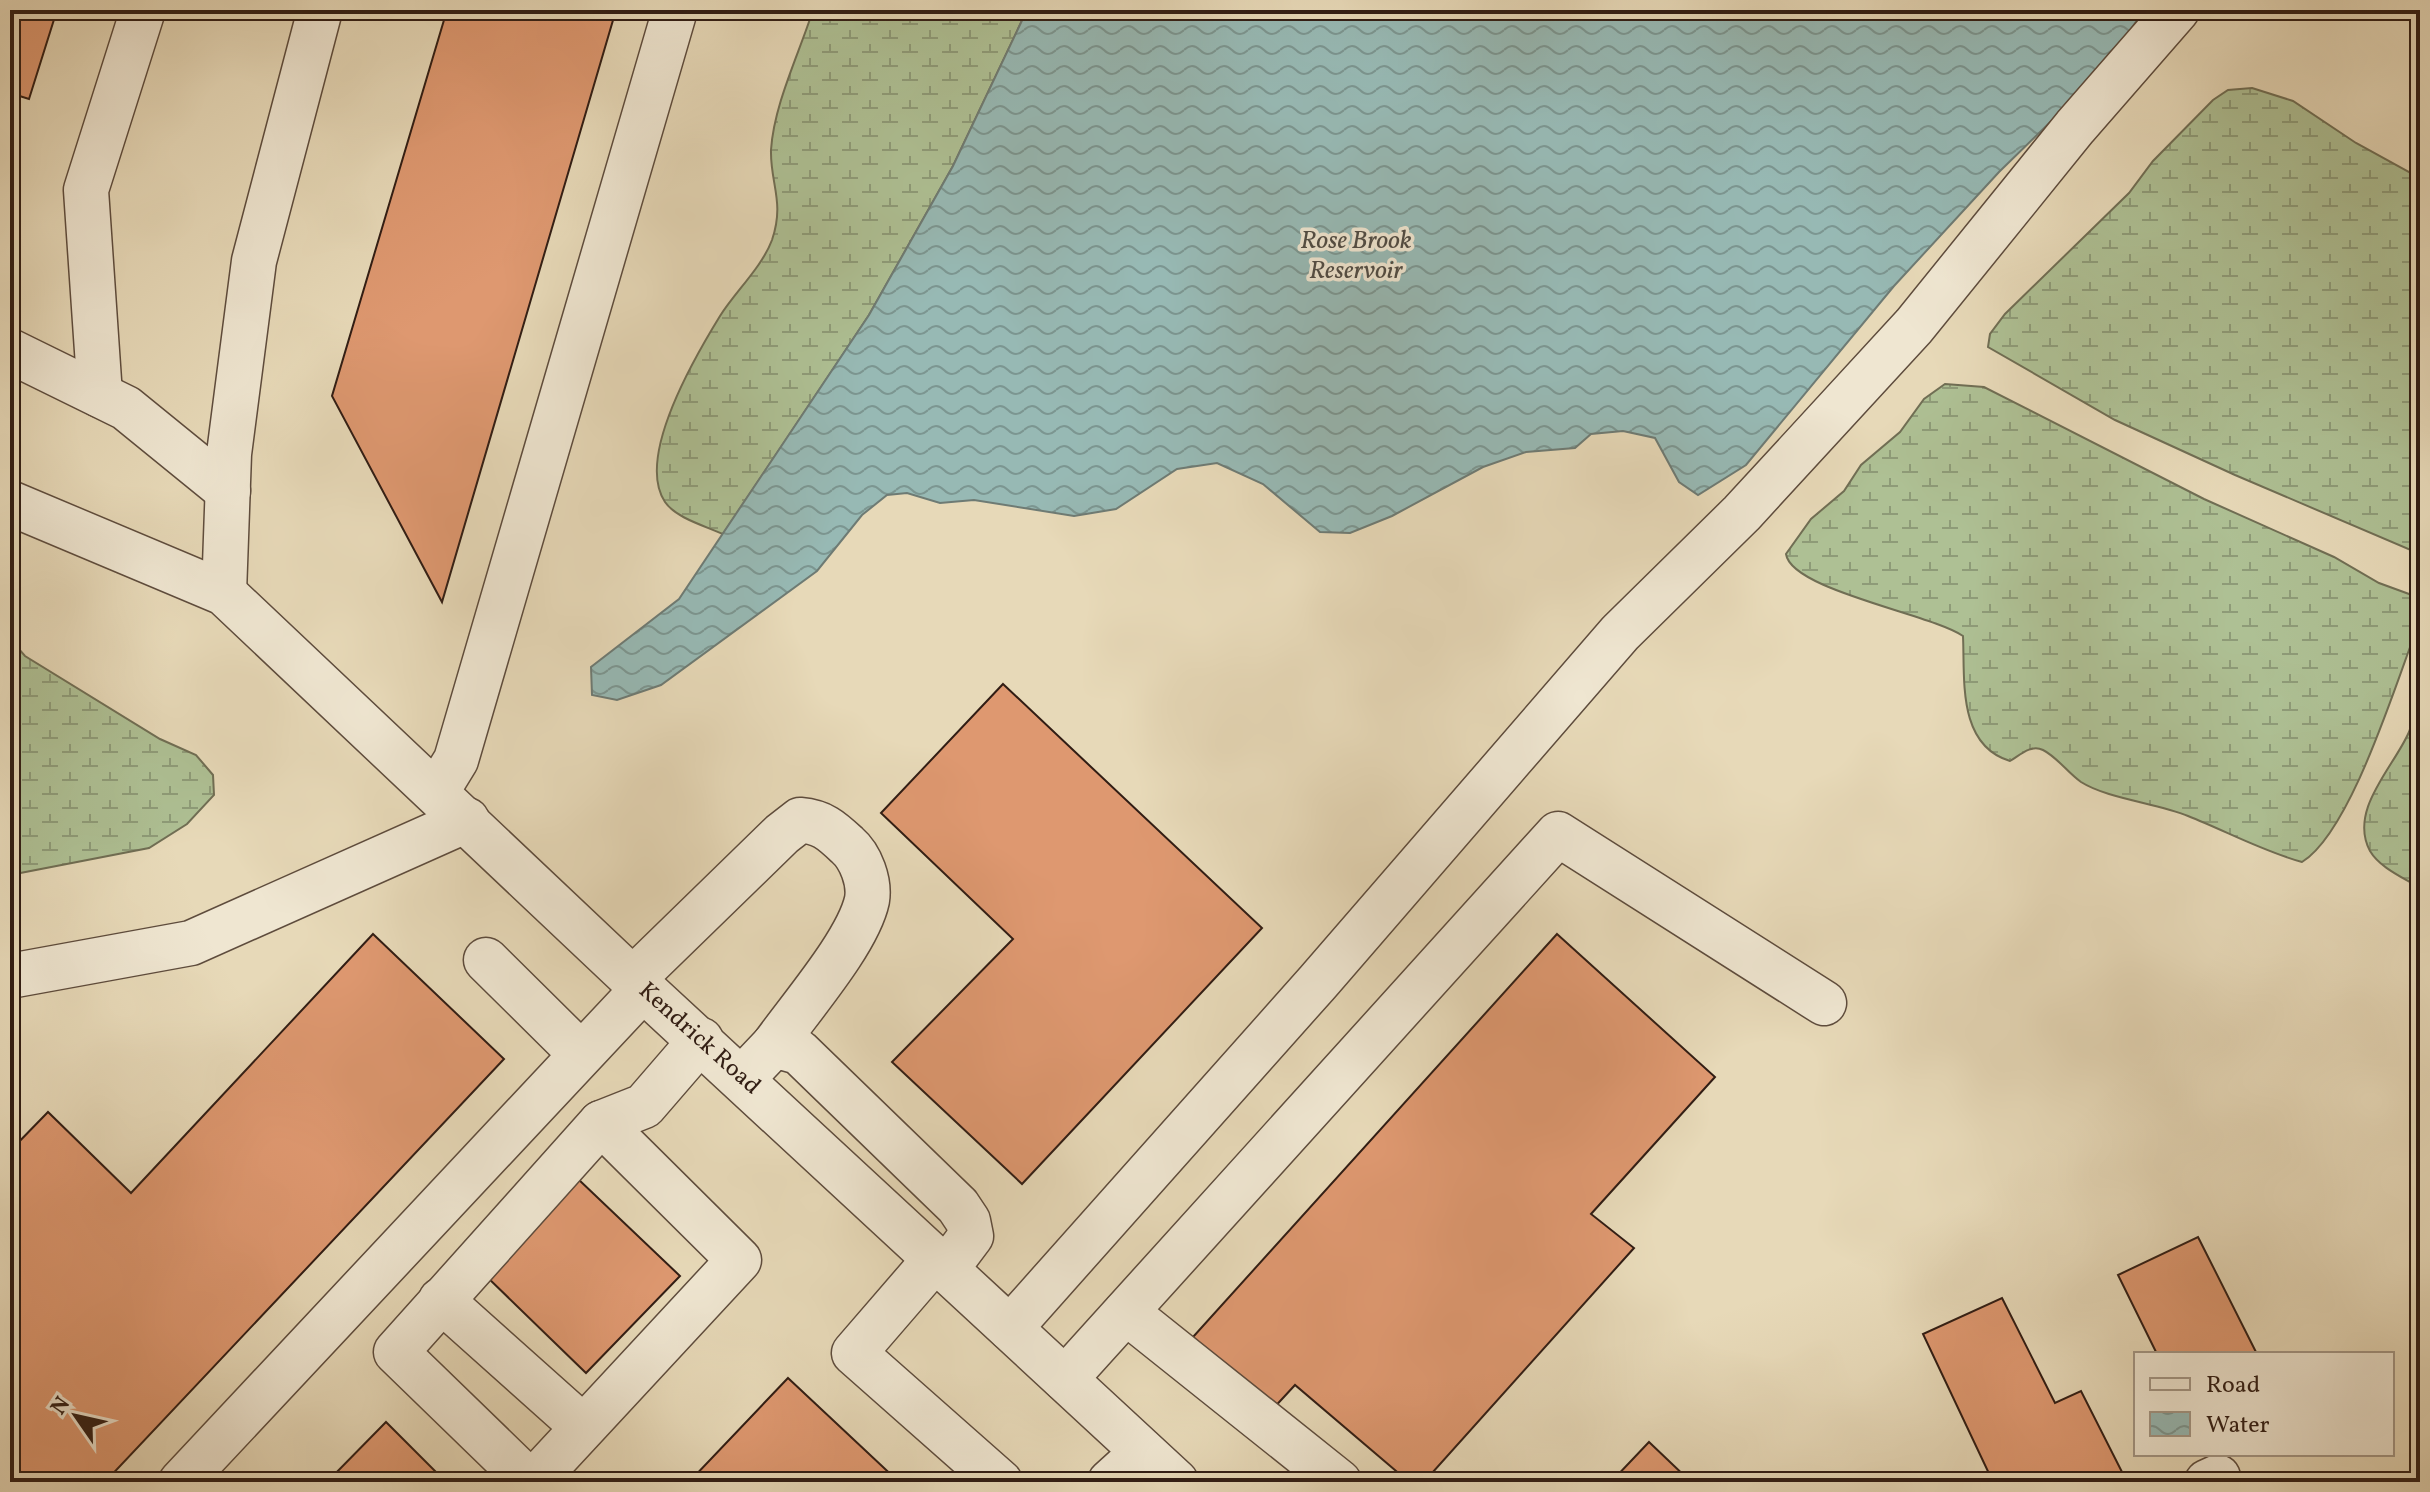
<svg xmlns="http://www.w3.org/2000/svg" width="2430" height="1492" viewBox="0 0 2430 1492" font-family="Vollkorn,serif">
<defs>
<pattern id="wetland-marsh" width="20" height="14" patternUnits="userSpaceOnUse" patternTransform="scale(2)"><rect width="20" height="14" fill="#aec094"/><path d="M1 5h8M5 5V1M11 12h8M15 12V8" fill="none" stroke="#8e9b78"/></pattern>
<pattern id="water-waves" width="16" height="10" patternUnits="userSpaceOnUse" patternTransform="scale(2)"><rect width="16" height="10" fill="#97b9b4"/><path d="M0 5q4-4 8 0t8 0" fill="none" stroke="#7c9691"/></pattern>
</defs>
<rect width="100%" height="100%" fill="#e7d9b8"/>
<filter id="stains"><feTurbulence type="fractalNoise" baseFrequency=".0025" numOctaves="4"/><feColorMatrix values="0 0 0 0 .2 0 0 0 0 .09 0 0 0 0 .02 0 0 0 .5 -.17"/></filter>
<radialGradient id="worn" r=".72"><stop offset=".6" stop-color="#630" stop-opacity="0"/><stop offset="1" stop-color="#630" stop-opacity=".3"/></radialGradient>
<g fill="url(#wetland-marsh)" stroke="#706e54" stroke-width="2">
<path d="M813 10H1027L953 166 869 315 723 534C705 526 676 518 665 502 635 457 696 355 720 316 735 292 762 267 772 240 785 202 770 183 771 150 774 104 799 54 813 10Z"/>
<polygon points="2252,88 2293,101 2356,143 2420,178 2420,554 2235,475 2115,420 1988,347 1990,334 2005,314 2129,193 2153,161 2213,100 2228,90"/>
<path d="M1945 384 1984 387 2204 499 2334 557 2379 583 2420 598V620C2397 679 2352 831 2302 862 2262 851 2226 831 2188 816 2157 803 2108 799 2081 782 2068 773 2057 757 2043 750 2031 744 2020 755 2010 761 1957 745 1965 679 1963 636 1931 614 1791 590 1786 554L1811 519 1844 491 1861 465 1900 432 1924 399Z"/>
<polygon points="10,639 25,656 160,739 196,755 213,775 214,795 187,824 149,848 10,875"/>
<path d="M2420 697V888C2404 878 2380 868 2370 851 2348 810 2394 767 2409 732 2413 721 2416 708 2420 697Z"/>
</g>
<polygon fill="url(#water-waves)" stroke="#6e7b74" stroke-width="2" points="1027,10 2144,10 2116,51 2078,95 1999,172 1894,286 1746,465 1698,495 1679,482 1655,438 1623,431 1591,434 1575,448 1526,452 1483,467 1392,516 1350,533 1320,532 1263,484 1217,463 1177,469 1116,509 1074,516 974,500 940,503 907,493 887,495 862,515 817,571 661,685 617,700 592,695 591,667 679,599 869,315 953,166"/>
<g fill="#de9870" stroke="#311d14" stroke-width="2">
<polygon points="10,10 57,10 29,99 10,93"/>
<polygon points="447,10 616,10 442,602 332,396"/>
<polygon points="1003,684 1262,928 1022,1184 892,1062 1013,939 881,813"/>
<polygon points="373,934 504,1059 105,1482 10,1482 10,1151 48,1112 131,1193"/>
<polygon points="1557,934 1715,1077 1591,1214 1634,1248 1424,1482 1409,1482 1295,1385 1270,1412 1193,1337"/>
<polygon points="577,1178 680,1276 586,1373 485,1275"/>
<polygon points="2198,1237 2257,1354 2157,1354 2118,1275"/>
<polygon points="2002,1298 2055,1403 2081,1391 2122,1472 2098,1482 1993,1482 1923,1334"/>
<polygon points="788,1378 899,1482 689,1482"/>
<polygon points="386,1422 446,1482 327,1482"/>
<polygon points="1649,1442 1691,1482 1611,1482"/>
</g>
<g fill="none" stroke-linecap="round" stroke-linejoin="round">
<g stroke="#5e4c3d" stroke-width="47">
<g id="minor">
<polyline points="10,351 126,408 228,491"/>
<polyline points="100,395 86,190 143,10"/>
<polyline points="10,503 224,593 643,989 1176,1482"/>
<polyline points="224,593 229,454 254,261 320,10"/>
<polyline points="437,791 456,760 675,10"/>
<polyline points="486,960 581,1054"/>
<polyline points="10,976 191,943 467,820"/>
<path d="M633 979 782 834 800 820C822 822 831 830 847 845 861 857 870 882 867 900 858 942 800 1008 774 1045"/>
<polyline points="755,1065 774,1045 799,1052 958,1206 968,1221 971,1236 947,1268"/>
<polyline points="936,1258 854,1353 1000,1482"/>
<polyline points="441,1300 583,1427"/>
<polyline points="1126,1312 1339,1482"/>
<polyline points="1010,1328 1318,982 1620,633 1742,513 1914,326 2075,127 2177,10"/>
<polyline points="1065,1379 1558,834 1824,1003"/>
<polyline points="181,1482 643,989"/>
<polyline points="530,1482 396,1352 601,1123 644,1106 701,1040"/>
<polyline points="533,1482 739,1260 601,1123"/>
<polyline points="1110,1482 1143,1452"/>
<polyline points="2207,1482 2218,1477"/>
</g>
</g>
<use href="#minor" stroke="#efe6d1" stroke-width="44"/>
</g>
<g text-anchor="middle" dominant-baseline="central" stroke-width="7" stroke-linejoin="round" paint-order="stroke">
<g font-size="24" fill="#311d14" stroke="#efe6d1">
<text transform="translate(699 1039) rotate(42)">Kendrick Road</text>
</g>
<g font-size="26" font-style="italic" fill="#504c44" stroke="#efe6d1">
<text x="1356" y="241">Rose Brook<tspan x="1356" dy="30">Reservoir</tspan></text>
</g>
</g>
<rect width="2430" height="1492" fill="none" stroke="#e7d9b8" stroke-width="40"/>
<rect x="12" y="12" width="2406" height="1468" fill="none" stroke="#311d14" stroke-width="4"/>
<rect x="20" y="20" width="2390" height="1452" fill="none" stroke="#311d14" stroke-width="2"/>
<rect x="2134" y="1352" width="260" height="104" fill="#efe6d1" stroke="#a39685" stroke-width="2"/>
<rect x="2150" y="1378" width="40" height="12" fill="#efe6d1" stroke="#a39685" stroke-width="2"/>
<text x="2206" y="1392" font-size="24" fill="#311d14">Road</text>
<rect x="2150" y="1412" width="40" height="24" fill="url(#water-waves)" stroke="#a39685" stroke-width="2"/>
<text x="2206" y="1432" font-size="24" fill="#311d14">Water</text>
<g transform="translate(76 1416) rotate(304)" stroke="#efe6d1" stroke-width="6" paint-order="stroke">
<path d="M0-6L14 30L0 20L-14 30Z" fill="#311d14"/>
<text y="-12" font-size="22" font-weight="bold" text-anchor="middle" fill="#311d14">N</text>
</g>
<rect width="100%" height="100%" filter="url(#stains)"/>
<rect width="100%" height="100%" fill="url(#worn)"/>
</svg>
